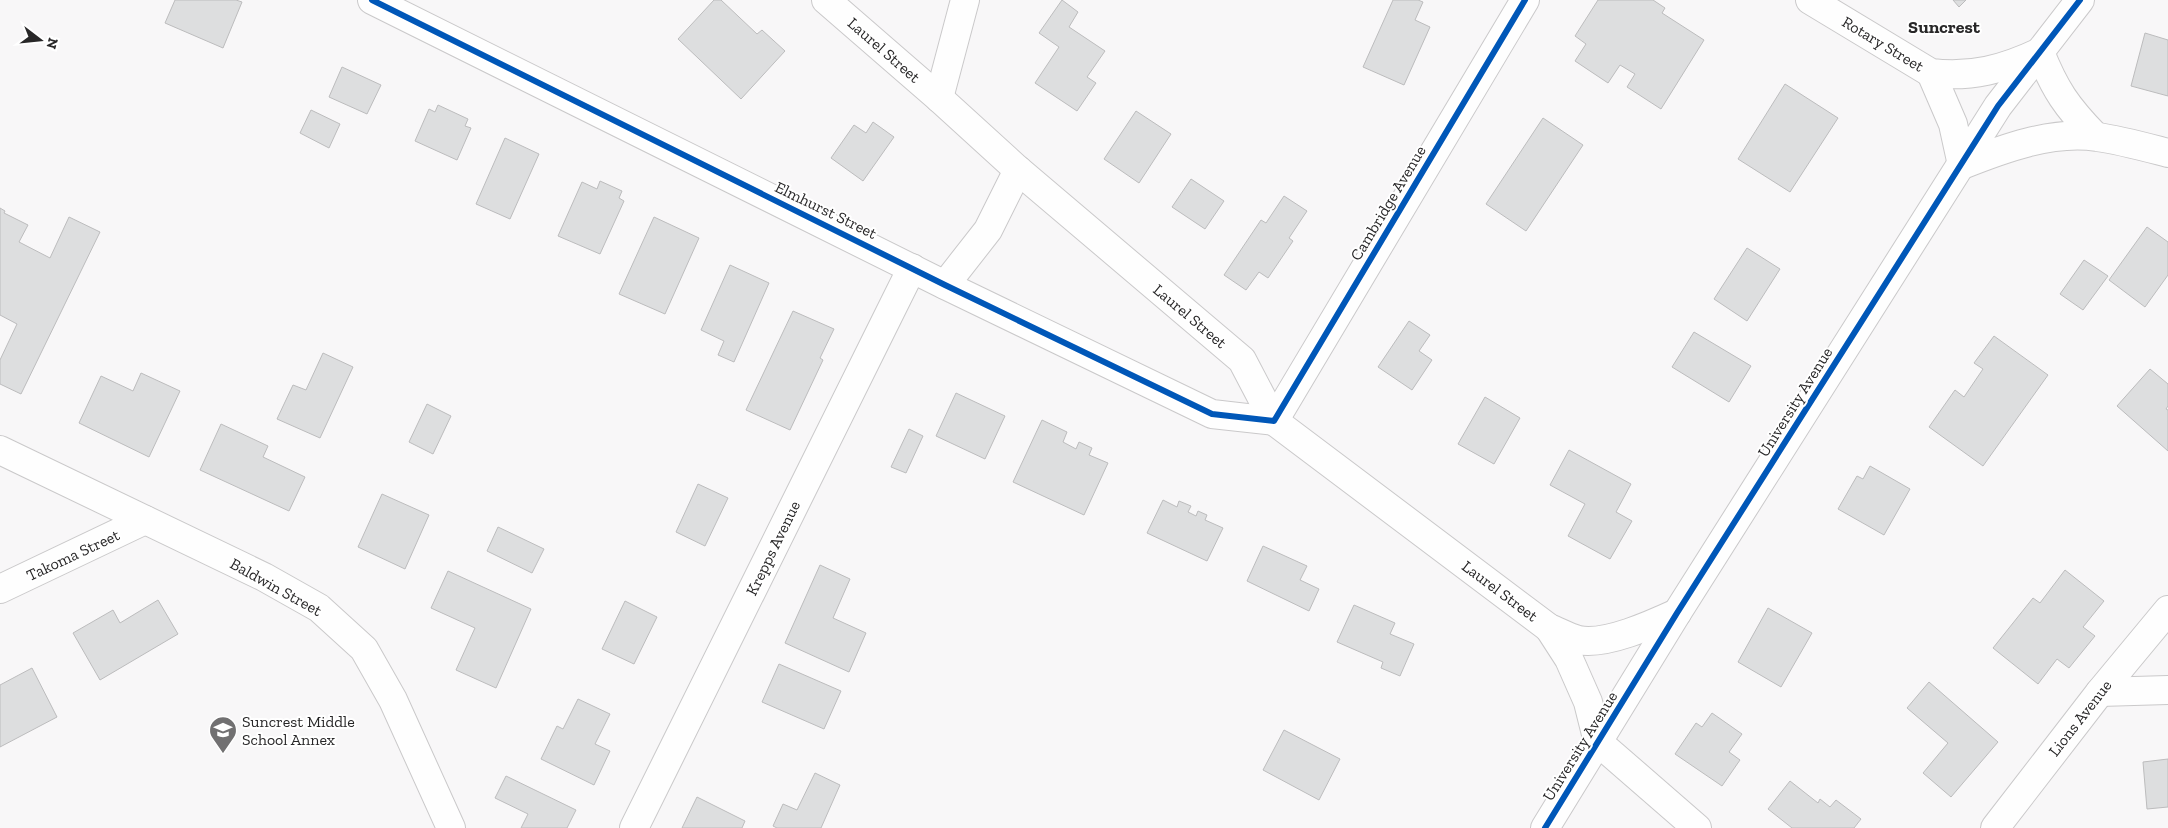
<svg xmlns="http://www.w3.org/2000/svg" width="2168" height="828" viewBox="0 0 2168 828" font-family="'Zilla Slab',serif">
<rect width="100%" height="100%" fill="#f8f7f8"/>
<g fill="#dddedf" stroke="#bcbcbd">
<polygon points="175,0 236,0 242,2 223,48 165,23"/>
<polygon points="714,0 721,0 757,34 762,30 785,51 741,99 678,39"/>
<polygon points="1062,0 1078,12 1069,27 1105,51 1087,77 1096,83 1077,111 1035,83 1059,47 1039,33"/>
<polygon points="1393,0 1418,0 1423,2 1415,20 1430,27 1404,85 1363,67"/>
<polygon points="1598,0 1653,0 1665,8 1662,13 1704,40 1661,109 1627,87 1635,74 1620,65 1608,83 1575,61 1586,44 1575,36"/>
<polygon points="1953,0 1966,0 1959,7"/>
<polygon points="2145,33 2168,40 2168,96 2131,86"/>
<polygon points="342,67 381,85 367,114 329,97"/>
<polygon points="1785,84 1838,118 1790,192 1738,159"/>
<polygon points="438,105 468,119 465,126 471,128 457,160 415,141 429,109 435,112"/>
<polygon points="311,110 340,124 329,148 300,133"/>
<polygon points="1136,111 1171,134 1139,183 1104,159"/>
<polygon points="1543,118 1583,145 1526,231 1486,204"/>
<polygon points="873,122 894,137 863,181 831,158 854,125 866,133"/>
<polygon points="505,138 539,154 510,219 476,204"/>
<polygon points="1191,179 1224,201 1205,229 1172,207"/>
<polygon points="600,181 622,191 619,198 624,201 600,254 558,236 582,182 597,189"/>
<polygon points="1284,196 1307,211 1289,238 1293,241 1268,278 1259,272 1246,290 1224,275 1261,220 1266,223"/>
<polygon points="0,208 5,211 4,213 28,225 19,242 50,258 69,217 100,232 21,394 0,384 0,360 17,324 0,315"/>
<polygon points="654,217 699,238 665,314 619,294"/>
<polygon points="2147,227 2168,242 2168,275 2145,307 2109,280"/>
<polygon points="1747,248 1780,269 1747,321 1714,299"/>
<polygon points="2084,260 2108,276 2083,310 2060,294"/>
<polygon points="730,265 769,283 734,362 718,355 724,341 701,330"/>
<polygon points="793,311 834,329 820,358 823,360 790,430 746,410"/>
<polygon points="1409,321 1430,335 1419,351 1432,360 1412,390 1378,367"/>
<polygon points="1694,332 1751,366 1729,402 1672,367"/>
<polygon points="1994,336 2048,375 1983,466 1929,427 1955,390 1964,397 1983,369 1974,363"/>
<polygon points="323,353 353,367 320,438 277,419 293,385 306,390"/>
<polygon points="2150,369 2168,384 2168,406 2166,409 2168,410 2168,451 2117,406"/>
<polygon points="141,373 180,391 149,457 79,423 101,376 133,391"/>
<polygon points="956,393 1005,416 985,459 936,436"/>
<polygon points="1485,397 1520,418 1494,464 1458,444"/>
<polygon points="427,404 451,416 433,454 409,442"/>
<polygon points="1042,420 1067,432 1063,442 1076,449 1079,442 1092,448 1089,455 1108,463 1084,515 1013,482"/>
<polygon points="221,424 268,446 263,457 305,477 289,511 200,470"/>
<polygon points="909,429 923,436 906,473 891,467"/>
<polygon points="1569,450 1631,484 1616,512 1632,521 1610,559 1568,536 1585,504 1550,485"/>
<polygon points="1870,466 1910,489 1884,535 1838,509 1857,476 1863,479"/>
<polygon points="698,484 728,498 705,546 676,532"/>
<polygon points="382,494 429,515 405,569 358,547"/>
<polygon points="1163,500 1177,507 1179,501 1191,506 1188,512 1196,516 1198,511 1207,515 1205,520 1223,528 1207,561 1147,533"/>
<polygon points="498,527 544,549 532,573 487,551"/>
<polygon points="1263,546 1307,566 1300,580 1319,589 1309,611 1247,581"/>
<polygon points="820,565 850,579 833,618 866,633 849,672 785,643"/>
<polygon points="2065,570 2104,601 2083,627 2095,636 2069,668 2057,659 2038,684 1993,648 2033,598 2040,603"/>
<polygon points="448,571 531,609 496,688 456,670 475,628 431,608"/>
<polygon points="158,600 178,634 100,680 73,633 113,610 120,623"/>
<polygon points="625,601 657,617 634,664 602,649"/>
<polygon points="1354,605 1395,623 1390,634 1414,644 1400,676 1381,668 1383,662 1337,642"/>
<polygon points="1768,608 1812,633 1781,687 1738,662"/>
<polygon points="779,664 841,691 824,729 762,702"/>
<polygon points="32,668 57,717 0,747 0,685"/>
<polygon points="1929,682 1998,742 1951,797 1923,773 1948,743 1907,708"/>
<polygon points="578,699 610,714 595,744 610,751 594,785 541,759 557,726 563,729"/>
<polygon points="1712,713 1742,734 1729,752 1740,760 1722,786 1675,754 1696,723 1702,727"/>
<polygon points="1284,730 1340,759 1319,800 1263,770"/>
<polygon points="2168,759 2168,807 2147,809 2143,762"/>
<polygon points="815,773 840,785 821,828 777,828 773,826 783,804 797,810"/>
<polygon points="506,776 576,810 567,828 521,828 528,814 495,798"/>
<polygon points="1790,781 1818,803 1820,799 1830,807 1836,800 1861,819 1854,828 1792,828 1768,809"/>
<polygon points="697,797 745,821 742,828 682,828"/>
</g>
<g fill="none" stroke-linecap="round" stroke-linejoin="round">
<g stroke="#cac9ca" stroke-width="30">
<g id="minor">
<polyline points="372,0 945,285 1212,414 1274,421 1525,0"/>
<path d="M826 0 939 98 1018 170 1242 360 1274 421 1549 628C1559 632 1568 637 1578 640 1605 646 1653 624 1677 613"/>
<path d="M1810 0 1931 73C1971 78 2004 69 2040 52 2055 90 2067 107 2095 136"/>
<path d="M1931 73 1953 124 1962 165C2002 149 2053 130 2097 137 2120 140 2145 147 2168 153"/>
<polyline points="939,98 965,0"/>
<polyline points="945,285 988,230 1018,170"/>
<polyline points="0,450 264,577 319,608 364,649 393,700 451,828"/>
<polyline points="0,589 145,520"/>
<polyline points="1549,628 1569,659 1588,702 1598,742 1697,828"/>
<polyline points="2100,692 2168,690"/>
<polyline points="634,828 912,268"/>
<polyline points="1995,828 2100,692 2168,610"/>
</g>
</g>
<g stroke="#cac9ca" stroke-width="30">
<polyline id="tertiary" points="1545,828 1677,613 1998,106 2080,0"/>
</g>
<use href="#minor" stroke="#fefefe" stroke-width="28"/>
<use href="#tertiary" stroke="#fefefe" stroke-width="28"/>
<g stroke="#fff" stroke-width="9">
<g id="cycleway">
<polyline points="372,0 945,285 1212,414 1274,421 1525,0"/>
<polyline points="1545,828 1677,613 1998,106 2080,0"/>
</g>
</g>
<use href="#cycleway" stroke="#0057b8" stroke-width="6"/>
</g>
<defs>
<g id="school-pin" transform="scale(1.4375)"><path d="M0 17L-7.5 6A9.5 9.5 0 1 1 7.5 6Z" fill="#717071" stroke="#fff"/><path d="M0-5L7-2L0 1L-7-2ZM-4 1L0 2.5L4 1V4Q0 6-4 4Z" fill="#fff"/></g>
</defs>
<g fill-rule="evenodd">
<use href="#school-pin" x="223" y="730"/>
</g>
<g text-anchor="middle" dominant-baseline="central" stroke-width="4" stroke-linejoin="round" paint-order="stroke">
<g font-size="16" fill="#282728" stroke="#fff">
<text transform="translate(1883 44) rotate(31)">Rotary Street</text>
<text transform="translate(884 50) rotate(41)">Laurel Street</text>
<text transform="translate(1388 203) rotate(-59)">Cambridge Avenue</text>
<text transform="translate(826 210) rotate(26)">Elmhurst Street</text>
<text transform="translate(1190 316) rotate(40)">Laurel Street</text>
<text transform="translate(1795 402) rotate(-58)">University Avenue</text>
<text transform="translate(773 548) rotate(-64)">Krepps Avenue</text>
<text transform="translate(73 555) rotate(-25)">Takoma Street</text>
<text transform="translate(276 587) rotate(29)">Baldwin Street</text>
<text transform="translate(1500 591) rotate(37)">Laurel Street</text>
<text transform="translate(2080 718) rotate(-52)">Lions Avenue</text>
<text transform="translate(1580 746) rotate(-58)">University Avenue</text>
</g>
<g font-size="16" fill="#282728" stroke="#fff" text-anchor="start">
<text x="242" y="721">Suncrest Middle<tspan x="242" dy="18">School Annex</tspan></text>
</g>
<g font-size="18" font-weight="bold" fill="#282728" stroke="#fff">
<text x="1944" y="27">Suncrest</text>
</g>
</g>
<g transform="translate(40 40) rotate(106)" stroke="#ffffff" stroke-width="4" paint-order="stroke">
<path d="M0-4L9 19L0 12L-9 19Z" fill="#282728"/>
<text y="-8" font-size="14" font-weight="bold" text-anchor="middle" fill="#282728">N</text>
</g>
</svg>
